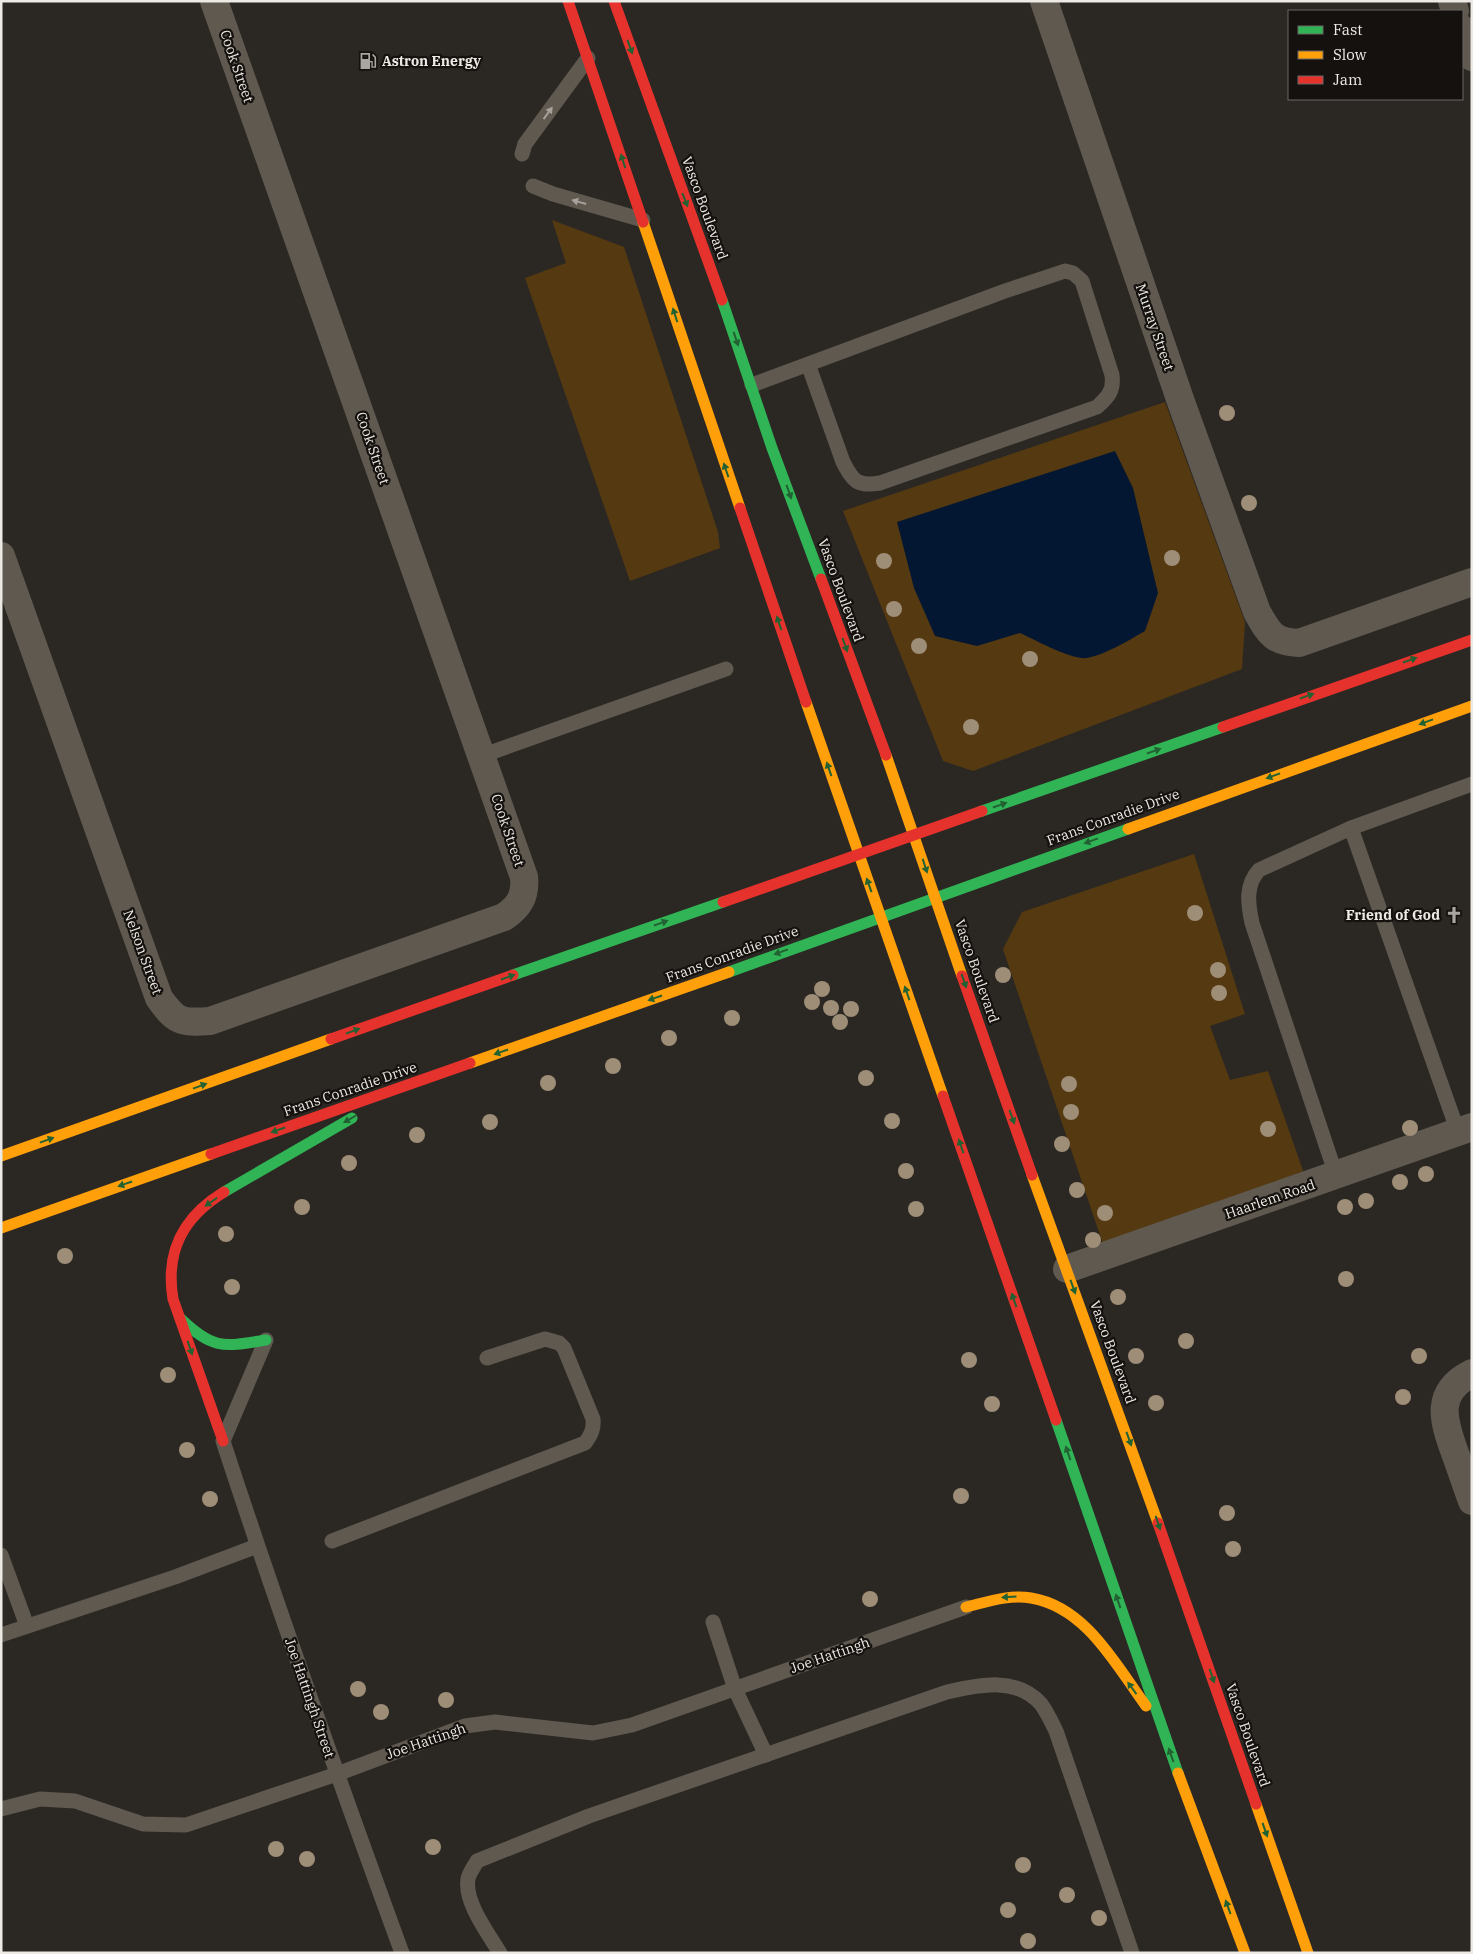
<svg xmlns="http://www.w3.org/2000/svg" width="1473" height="1954" viewBox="0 0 1473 1954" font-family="'IBM Plex Serif',serif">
<rect width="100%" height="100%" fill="#2b2824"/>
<g fill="#553911">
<polygon points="552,220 624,247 718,532 720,548 630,581 525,278 566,263"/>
<polygon points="1165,402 1245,622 1242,669 973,771 943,761 843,511"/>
<polygon points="1194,854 1245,1014 1210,1026 1230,1080 1268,1071 1306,1179 1103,1244 1003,949 1022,912"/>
</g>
<path fill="#041732" d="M1115 451 1133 488 1158 593 1145 631C1131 639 1097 660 1081 658 1063 655 1037 641 1020 633L977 646 935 636 914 588 897 522Z"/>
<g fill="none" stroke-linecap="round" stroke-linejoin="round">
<g stroke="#5f5950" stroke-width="15">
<polyline points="522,154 525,144 588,58"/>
<polyline points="533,186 553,194 643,220"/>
<path d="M752 385 1005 291 1065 271 1073 273 1082 281 1112 375C1114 391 1108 397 1097 407L880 483C857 487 853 481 843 462L808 364"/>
<polyline points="481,756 726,669"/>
<polyline points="1351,828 1472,784"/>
<path d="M1336 1175 1252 923C1248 904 1245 885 1259 870L1351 828 1458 1132"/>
<path d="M266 1340 223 1441C279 1613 340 1783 402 1953"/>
<path d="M332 1541 585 1443C591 1435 594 1429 593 1419L564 1348 559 1343 545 1339 487 1358"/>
<polyline points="1,1555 27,1626"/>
<polyline points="713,1622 735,1689 766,1755"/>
<polyline points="1,1635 175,1577 257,1546"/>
<polyline points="1,1809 40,1799 75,1801 143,1824 186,1825 337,1774 465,1726 495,1722 593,1733 632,1725 966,1607"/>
<path d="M500 1953C488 1933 464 1902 468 1879 469 1873 474 1867 477 1861L589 1816 947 1692C979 1685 1016 1676 1041 1704 1047 1712 1052 1723 1056 1731L1132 1953"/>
</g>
<g stroke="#5f5950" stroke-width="28">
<path d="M1044 1 1181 402 1257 612C1269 633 1273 642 1299 643L1472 582"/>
<polyline points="1452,1 1455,11"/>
<polyline points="1462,29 1472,57"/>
<path d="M1 556 159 998C176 1022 181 1023 210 1021L504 917C519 907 526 896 524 877L214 1"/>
<polyline points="1067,1269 1472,1127"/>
<path d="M1472 1373C1434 1392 1443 1420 1455 1453 1461 1469 1466 1485 1472 1501"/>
</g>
<g stroke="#30b455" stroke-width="11">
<polyline points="722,300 772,448 821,579"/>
<polyline points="982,811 1223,727"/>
<polyline points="729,972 1128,829"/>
<polyline points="513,975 723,902"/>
<polyline points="224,1192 352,1118"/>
<path d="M180 1318C213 1350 223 1347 266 1340"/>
<polyline points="1056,1420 1178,1773"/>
</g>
<g stroke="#ff9f0a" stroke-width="11">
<polyline points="643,222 740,508"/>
<polyline points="806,702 943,1096"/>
<polyline points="886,755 962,976"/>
<polyline points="1128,829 1472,706"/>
<polyline points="470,1063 729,972"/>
<polyline points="1,1156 331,1039"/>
<polyline points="1032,1175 1158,1523"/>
<polyline points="1,1228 211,1154"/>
<path d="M966 1607C987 1602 1009 1594 1031 1598 1086 1607 1116 1665 1146 1706"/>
<polyline points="1178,1773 1245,1953"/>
<polyline points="1256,1804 1308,1953"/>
</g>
<g stroke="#e5322d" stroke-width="11">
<polyline points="568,1 643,222"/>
<polyline points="614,1 722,300"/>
<polyline points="740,508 806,702"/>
<polyline points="821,579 886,755"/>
<polyline points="1223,727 1472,640"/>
<polyline points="723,902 982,811"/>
<polyline points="962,976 1032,1175"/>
<polyline points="331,1039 513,975"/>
<polyline points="943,1096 1056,1420"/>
<polyline points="211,1154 470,1063"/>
<path d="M223 1441 173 1299C165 1251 183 1217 224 1192"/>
<polyline points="1158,1523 1256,1804"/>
</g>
</g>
<g fill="#9e8d77">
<circle cx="1227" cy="413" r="8"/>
<circle cx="1249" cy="503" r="8"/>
<circle cx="1172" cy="558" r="8"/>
<circle cx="884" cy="561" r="8"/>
<circle cx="894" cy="609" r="8"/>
<circle cx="919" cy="646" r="8"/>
<circle cx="1030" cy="659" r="8"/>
<circle cx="971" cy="727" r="8"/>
<circle cx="1195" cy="913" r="8"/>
<circle cx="1218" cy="970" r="8"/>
<circle cx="1003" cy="975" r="8"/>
<circle cx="822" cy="989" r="8"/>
<circle cx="1219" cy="993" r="8"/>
<circle cx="812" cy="1002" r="8"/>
<circle cx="831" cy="1008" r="8"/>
<circle cx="851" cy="1009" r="8"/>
<circle cx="732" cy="1018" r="8"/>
<circle cx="840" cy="1022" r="8"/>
<circle cx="669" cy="1038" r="8"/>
<circle cx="613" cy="1066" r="8"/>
<circle cx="866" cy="1078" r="8"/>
<circle cx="548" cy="1083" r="8"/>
<circle cx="1069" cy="1084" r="8"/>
<circle cx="1071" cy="1112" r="8"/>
<circle cx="892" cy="1121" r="8"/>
<circle cx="490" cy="1122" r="8"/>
<circle cx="1410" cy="1128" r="8"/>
<circle cx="1268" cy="1129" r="8"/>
<circle cx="417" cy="1135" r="8"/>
<circle cx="1062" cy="1144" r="8"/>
<circle cx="349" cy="1163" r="8"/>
<circle cx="906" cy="1171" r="8"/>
<circle cx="1426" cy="1174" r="8"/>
<circle cx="1400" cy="1182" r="8"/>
<circle cx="1077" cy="1190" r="8"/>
<circle cx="1366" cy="1201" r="8"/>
<circle cx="302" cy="1207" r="8"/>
<circle cx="1345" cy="1207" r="8"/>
<circle cx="916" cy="1209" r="8"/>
<circle cx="1105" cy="1213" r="8"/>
<circle cx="226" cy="1234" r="8"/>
<circle cx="1093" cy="1240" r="8"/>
<circle cx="65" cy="1256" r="8"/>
<circle cx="1346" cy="1279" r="8"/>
<circle cx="232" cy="1287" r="8"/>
<circle cx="1118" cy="1297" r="8"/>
<circle cx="1186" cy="1341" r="8"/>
<circle cx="1136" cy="1356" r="8"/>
<circle cx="1419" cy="1356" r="8"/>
<circle cx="969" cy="1360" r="8"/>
<circle cx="168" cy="1375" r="8"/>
<circle cx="1403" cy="1397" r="8"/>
<circle cx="1156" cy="1403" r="8"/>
<circle cx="992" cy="1404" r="8"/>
<circle cx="187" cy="1450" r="8"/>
<circle cx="961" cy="1496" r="8"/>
<circle cx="210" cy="1499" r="8"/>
<circle cx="1227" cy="1513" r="8"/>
<circle cx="1233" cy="1549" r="8"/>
<circle cx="870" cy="1599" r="8"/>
<circle cx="358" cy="1689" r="8"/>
<circle cx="446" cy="1700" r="8"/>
<circle cx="381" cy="1712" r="8"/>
<circle cx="433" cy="1847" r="8"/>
<circle cx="276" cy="1849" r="8"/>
<circle cx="307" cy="1859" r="8"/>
<circle cx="1023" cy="1865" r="8"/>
<circle cx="1067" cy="1895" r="8"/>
<circle cx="1008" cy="1910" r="8"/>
<circle cx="1099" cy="1918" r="8"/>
<circle cx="1028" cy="1941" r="8"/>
</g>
<defs><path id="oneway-solid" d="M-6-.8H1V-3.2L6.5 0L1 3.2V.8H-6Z" transform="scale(1.25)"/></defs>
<g fill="#226232">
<use href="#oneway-solid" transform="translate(630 47) rotate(70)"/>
<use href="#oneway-solid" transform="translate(623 161) rotate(-108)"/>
<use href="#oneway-solid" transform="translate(685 200) rotate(69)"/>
<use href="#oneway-solid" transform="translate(675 315) rotate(-108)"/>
<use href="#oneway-solid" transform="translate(736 339) rotate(71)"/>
<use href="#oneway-solid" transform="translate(726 470) rotate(-109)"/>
<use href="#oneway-solid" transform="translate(789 492) rotate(70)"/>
<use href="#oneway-solid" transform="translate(779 623) rotate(-109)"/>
<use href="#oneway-solid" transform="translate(845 645) rotate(70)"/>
<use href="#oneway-solid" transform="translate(1410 660) rotate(-19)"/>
<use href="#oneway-solid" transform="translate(1307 696) rotate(-19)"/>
<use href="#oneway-solid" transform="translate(1426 722) rotate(160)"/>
<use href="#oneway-solid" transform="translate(1154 751) rotate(-19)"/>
<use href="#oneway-solid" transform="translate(829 769) rotate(-109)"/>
<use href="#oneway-solid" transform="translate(1273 776) rotate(160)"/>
<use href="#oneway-solid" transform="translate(1000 805) rotate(-19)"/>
<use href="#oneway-solid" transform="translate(1091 841) rotate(160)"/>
<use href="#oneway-solid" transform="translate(925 866) rotate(72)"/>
<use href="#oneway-solid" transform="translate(869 885) rotate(-110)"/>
<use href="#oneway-solid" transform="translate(661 923) rotate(-19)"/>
<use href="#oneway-solid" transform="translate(781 952) rotate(160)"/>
<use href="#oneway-solid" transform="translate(508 977) rotate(-19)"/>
<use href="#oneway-solid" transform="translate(964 981) rotate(71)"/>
<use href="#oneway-solid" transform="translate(907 993) rotate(-109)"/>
<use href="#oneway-solid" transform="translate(655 998) rotate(161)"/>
<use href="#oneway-solid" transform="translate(353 1031) rotate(-20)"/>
<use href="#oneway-solid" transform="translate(501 1052) rotate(161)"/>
<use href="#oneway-solid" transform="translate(200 1086) rotate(-20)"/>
<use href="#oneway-solid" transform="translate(1012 1117) rotate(70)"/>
<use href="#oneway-solid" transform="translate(350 1119) rotate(150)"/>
<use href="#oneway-solid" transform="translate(278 1130) rotate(161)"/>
<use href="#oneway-solid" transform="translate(47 1140) rotate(-20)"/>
<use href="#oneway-solid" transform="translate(961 1146) rotate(-109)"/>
<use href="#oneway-solid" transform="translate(125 1184) rotate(161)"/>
<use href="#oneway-solid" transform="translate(211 1202) rotate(145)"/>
<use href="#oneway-solid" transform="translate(1073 1287) rotate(70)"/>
<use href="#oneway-solid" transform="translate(1014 1300) rotate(-109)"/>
<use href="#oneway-solid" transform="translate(190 1348) rotate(71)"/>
<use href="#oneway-solid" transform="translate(1129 1439) rotate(70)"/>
<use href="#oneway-solid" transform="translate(1068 1453) rotate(-109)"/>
<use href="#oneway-solid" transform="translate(1158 1523) rotate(71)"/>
<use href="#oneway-solid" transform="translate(1009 1597) rotate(177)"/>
<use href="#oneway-solid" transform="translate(1118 1601) rotate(-109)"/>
<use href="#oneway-solid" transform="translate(1212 1676) rotate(71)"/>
<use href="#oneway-solid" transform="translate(1132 1688) rotate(-126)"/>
<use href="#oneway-solid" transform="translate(1171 1755) rotate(-110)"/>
<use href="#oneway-solid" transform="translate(1265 1830) rotate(71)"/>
<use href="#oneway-solid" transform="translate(1228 1907) rotate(-110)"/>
</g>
<g fill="#a6a19a">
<use href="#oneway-solid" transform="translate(548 113) rotate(-54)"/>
<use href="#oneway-solid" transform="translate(579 202) rotate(-164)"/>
</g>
<defs>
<g id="fuel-bare" transform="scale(1.35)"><path d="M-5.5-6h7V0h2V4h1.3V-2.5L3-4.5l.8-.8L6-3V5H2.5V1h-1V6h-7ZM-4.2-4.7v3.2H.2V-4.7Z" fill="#a9a5a1" stroke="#14110e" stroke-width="2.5" paint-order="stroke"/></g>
<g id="church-bare" transform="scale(1.35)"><path d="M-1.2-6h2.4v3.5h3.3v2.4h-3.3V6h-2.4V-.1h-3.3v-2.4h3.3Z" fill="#a9a5a1" stroke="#14110e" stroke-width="2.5" paint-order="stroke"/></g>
</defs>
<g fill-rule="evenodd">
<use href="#fuel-bare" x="368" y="61"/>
<use href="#church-bare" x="1454" y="915"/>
</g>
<g text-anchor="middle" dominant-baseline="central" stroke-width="4.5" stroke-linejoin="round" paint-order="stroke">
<g font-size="14" font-weight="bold" fill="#ede9e4" stroke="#14110e" text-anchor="start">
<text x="382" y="61">Astron Energy</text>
<text x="1440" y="915" text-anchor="end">Friend of God</text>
</g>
<g font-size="14" fill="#ede9e4" stroke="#14110e">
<text transform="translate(237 66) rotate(71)">Cook Street</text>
<text transform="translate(705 208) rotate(70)">Vasco Boulevard</text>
<text transform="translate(1155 327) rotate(71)">Murray Street</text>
<text transform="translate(373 448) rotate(71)">Cook Street</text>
<text transform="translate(841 590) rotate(70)">Vasco Boulevard</text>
<text transform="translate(1113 817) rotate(-20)">Frans Conradie Drive</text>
<text transform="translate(508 830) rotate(71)">Cook Street</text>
<text transform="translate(143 952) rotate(70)">Nelson Street</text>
<text transform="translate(732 954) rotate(-20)">Frans Conradie Drive</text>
<text transform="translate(977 971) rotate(71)">Vasco Boulevard</text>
<text transform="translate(350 1089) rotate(-19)">Frans Conradie Drive</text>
<text transform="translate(1270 1199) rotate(-19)">Haarlem Road</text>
<text transform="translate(1113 1352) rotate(70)">Vasco Boulevard</text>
<text transform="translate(830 1655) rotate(-19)">Joe Hattingh</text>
<text transform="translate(310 1698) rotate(71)">Joe Hattingh Street</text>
<text transform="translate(1248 1735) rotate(71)">Vasco Boulevard</text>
<text transform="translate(426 1741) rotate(-19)">Joe Hattingh</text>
</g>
</g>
<rect width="1473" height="1954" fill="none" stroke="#ede9e4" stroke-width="5"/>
<rect x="1288" y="10" width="175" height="90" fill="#14110e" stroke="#6b6764"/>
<rect x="1298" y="26" width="25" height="8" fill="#30b455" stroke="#6b6764"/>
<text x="1333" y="35" font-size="15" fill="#ede9e4">Fast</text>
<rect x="1298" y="51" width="25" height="8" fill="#ff9f0a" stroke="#6b6764"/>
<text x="1333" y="60" font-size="15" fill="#ede9e4">Slow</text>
<rect x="1298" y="76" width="25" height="8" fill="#e5322d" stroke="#6b6764"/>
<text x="1333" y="85" font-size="15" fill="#ede9e4">Jam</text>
</svg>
